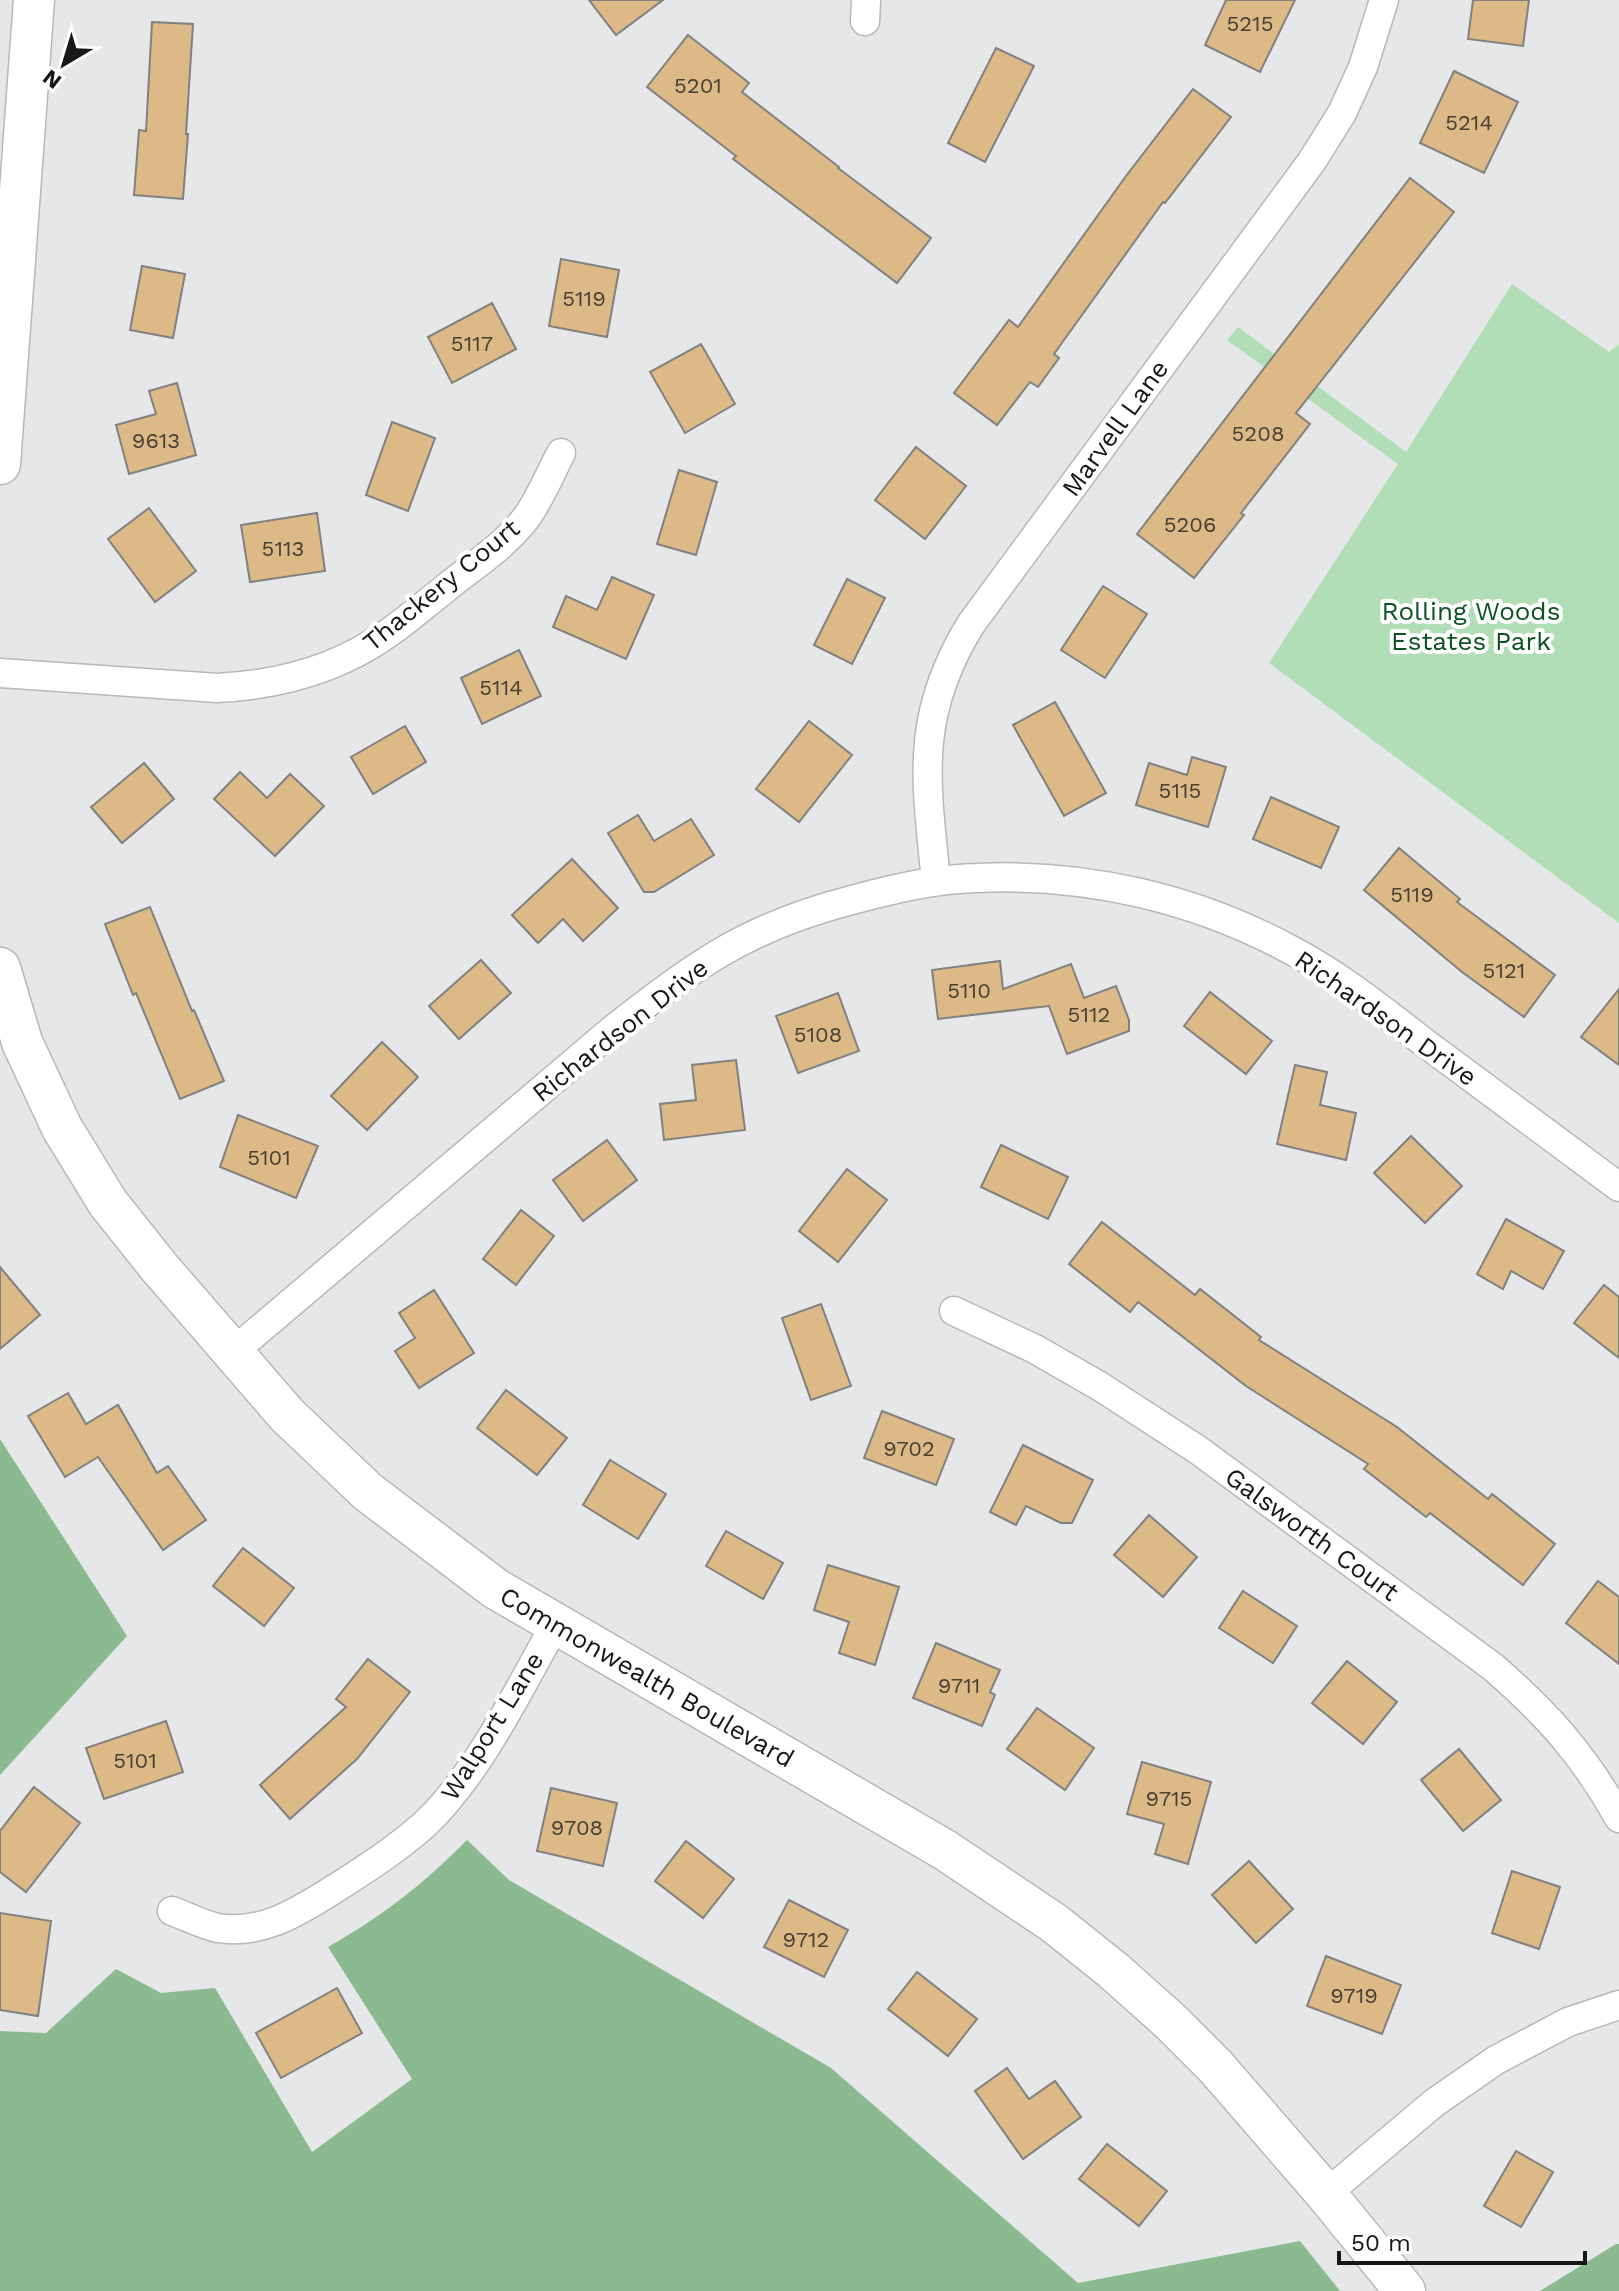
<svg xmlns="http://www.w3.org/2000/svg" width="1619" height="2291" viewBox="0 0 1619 2291" font-family="'Work Sans',sans-serif">
<rect width="100%" height="100%" fill="#e5e7e8"/>
<polygon fill="#b1deb6" points="1512,284 1609,352 1619,344 1619,923 1269,663 1398,464 1227,340 1238,327 1406,452"/>
<g fill="#8bb990">
<polygon points="0,1439 127,1636 0,1775"/>
<path d="M467 1840 509 1880 831 2068 1078 2283 1300 2241 1340 2291H0V2031L46 2033 116 1969 161 1993 215 1988 312 2152 412 2079 328 1947C384 1915 421 1886 467 1840Z"/>
<polygon points="1616,2244 1619,2244 1619,2291 1540,2291"/>
</g>
<g fill="#dcb987" stroke="#81817f" stroke-width="2">
<polygon points="589,0 663,0 616,35"/>
<polygon points="1226,0 1295,0 1260,72 1205,45"/>
<polygon points="1473,0 1529,0 1523,46 1468,39"/>
<polygon points="152,22 193,24 186,134 188,134 183,199 134,195 139,130 146,131"/>
<polygon points="688,35 749,83 742,92 839,167 838,168 931,238 897,283 733,159 736,156 647,87"/>
<polygon points="996,48 1034,66 985,162 948,143"/>
<polygon points="1454,71 1518,102 1484,173 1420,143"/>
<polygon points="1193,89 1231,117 1165,203 1163,202 1054,354 1059,358 1038,387 1030,382 997,425 954,393 1009,320 1018,327 1126,176"/>
<polygon points="1410,178 1454,212 1296,413 1310,424 1241,513 1244,515 1194,578 1137,534"/>
<polygon points="561,259 619,270 607,337 549,326"/>
<polygon points="142,266 185,274 173,338 130,330"/>
<polygon points="492,303 516,349 452,383 428,337"/>
<polygon points="701,344 735,404 685,433 650,372"/>
<polygon points="177,383 196,455 129,474 116,425 156,414 149,391"/>
<polygon points="392,422 435,438 408,511 366,495"/>
<polygon points="916,447 966,486 925,539 875,500"/>
<polygon points="679,470 717,482 696,555 657,544"/>
<polygon points="149,508 196,571 155,602 108,539"/>
<polygon points="317,513 325,571 250,582 241,525"/>
<polygon points="612,577 654,595 626,659 553,627 566,596 597,610"/>
<polygon points="847,579 885,598 852,664 814,645"/>
<polygon points="1103,586 1147,614 1105,678 1061,650"/>
<polygon points="519,650 541,696 482,724 461,678"/>
<polygon points="1055,702 1106,793 1064,816 1013,725"/>
<polygon points="809,721 852,755 799,822 756,789"/>
<polygon points="405,726 426,762 373,794 351,757"/>
<polygon points="1192,757 1226,767 1208,827 1136,805 1149,763 1187,775"/>
<polygon points="144,763 174,799 122,843 91,807"/>
<polygon points="240,772 267,798 290,774 324,806 275,856 214,799"/>
<polygon points="1271,797 1339,827 1321,868 1253,839"/>
<polygon points="638,815 654,841 691,819 714,855 654,892 644,892 608,833"/>
<polygon points="1399,848 1460,899 1457,902 1555,975 1524,1017 1462,972 1364,890"/>
<polygon points="572,859 618,908 583,941 563,919 538,943 512,915"/>
<polygon points="150,907 192,1011 194,1010 224,1081 180,1099 136,993 133,995 105,924"/>
<polygon points="481,960 511,993 459,1039 429,1006"/>
<polygon points="1000,961 1003,989 1071,964 1084,998 1116,986 1129,1020 1129,1031 1067,1054 1049,1006 938,1019 932,970"/>
<polygon points="1619,989 1619,1065 1581,1037"/>
<polygon points="1210,992 1272,1041 1246,1074 1184,1026"/>
<polygon points="838,993 859,1051 798,1073 776,1016"/>
<polygon points="382,1042 418,1077 367,1130 331,1096"/>
<polygon points="736,1060 745,1130 664,1140 660,1104 696,1100 692,1065"/>
<polygon points="1295,1065 1327,1072 1320,1105 1356,1113 1346,1160 1277,1144"/>
<polygon points="238,1115 318,1146 296,1198 220,1167"/>
<polygon points="1411,1136 1462,1186 1425,1223 1374,1173"/>
<polygon points="607,1140 637,1180 583,1221 553,1180"/>
<polygon points="1001,1145 1068,1177 1048,1219 981,1187"/>
<polygon points="847,1169 887,1200 838,1262 799,1231"/>
<polygon points="521,1210 554,1236 516,1285 483,1259"/>
<polygon points="1506,1219 1564,1251 1543,1289 1511,1271 1503,1289 1477,1274"/>
<polygon points="1102,1222 1195,1295 1200,1289 1261,1337 1259,1340 1397,1427 1488,1499 1492,1494 1555,1544 1523,1585 1430,1513 1426,1517 1364,1469 1368,1464 1246,1386 1138,1302 1130,1312 1069,1264"/>
<polygon points="0,1267 40,1315 0,1349"/>
<polygon points="1604,1285 1619,1297 1619,1358 1574,1323"/>
<polygon points="434,1290 474,1353 419,1388 395,1351 415,1338 399,1313"/>
<polygon points="821,1304 851,1386 811,1400 782,1318"/>
<polygon points="506,1390 567,1438 537,1475 477,1428"/>
<polygon points="68,1393 86,1424 118,1405 157,1473 168,1466 206,1520 163,1550 98,1457 65,1477 28,1416"/>
<polygon points="882,1411 954,1439 936,1485 864,1458"/>
<polygon points="1023,1445 1093,1480 1072,1523 1061,1523 1026,1506 1016,1525 990,1512"/>
<polygon points="610,1460 666,1494 638,1539 583,1505"/>
<polygon points="1149,1515 1197,1557 1163,1597 1114,1555"/>
<polygon points="726,1531 783,1563 763,1599 706,1566"/>
<polygon points="243,1548 294,1588 264,1626 213,1586"/>
<polygon points="828,1565 899,1587 875,1665 839,1653 849,1622 814,1610"/>
<polygon points="1598,1581 1619,1597 1619,1664 1566,1623"/>
<polygon points="1243,1591 1297,1626 1273,1663 1219,1628"/>
<polygon points="936,1643 1000,1670 990,1692 995,1695 982,1726 913,1698"/>
<polygon points="368,1659 410,1692 357,1759 290,1819 260,1785 346,1707 336,1699"/>
<polygon points="1347,1661 1397,1702 1363,1744 1312,1703"/>
<polygon points="1037,1708 1094,1748 1065,1790 1007,1749"/>
<polygon points="166,1721 183,1772 104,1799 86,1748"/>
<polygon points="1459,1749 1501,1800 1463,1831 1421,1780"/>
<polygon points="1142,1762 1211,1782 1188,1864 1155,1854 1164,1824 1127,1814"/>
<polygon points="34,1787 80,1823 26,1892 0,1872 0,1831"/>
<polygon points="551,1788 617,1803 603,1866 537,1851"/>
<polygon points="686,1841 734,1879 703,1918 655,1881"/>
<polygon points="1249,1861 1293,1909 1256,1943 1212,1895"/>
<polygon points="1512,1871 1560,1887 1539,1949 1492,1933"/>
<polygon points="789,1900 848,1930 824,1977 764,1947"/>
<polygon points="0,1913 51,1921 38,2016 0,2010"/>
<polygon points="1326,1956 1401,1985 1382,2034 1307,2006"/>
<polygon points="917,1972 977,2019 948,2056 888,2009"/>
<polygon points="337,1988 362,2033 281,2078 256,2033"/>
<polygon points="1007,2068 1029,2099 1055,2081 1081,2117 1023,2159 975,2091"/>
<polygon points="1107,2144 1167,2191 1139,2226 1079,2179"/>
<polygon points="1516,2151 1553,2172 1521,2227 1484,2206"/>
</g>
<g fill="none" stroke-linecap="round" stroke-linejoin="round">
<g stroke="#b7b8b9" stroke-width="31">
<g id="street">
<polyline points="865,21 866,0"/>
<path d="M0 673 217 688C278 685 339 669 390 632 411 617 432 599 452 583 478 563 506 544 526 518 540 499 550 474 561 453"/>
<path d="M936 881C926 780 914 716 971 624L1312 161 1342 113 1363 67 1384 0"/>
<path d="M954 1311 1035 1349 1101 1387 1198 1450 1493 1667C1547 1714 1584 1755 1619 1818"/>
<path d="M233 1352 610 1032C645 1004 680 977 718 954 760 929 805 912 852 900 893 889 934 879 977 878 1086 873 1195 898 1291 950 1339 975 1382 1010 1425 1043 1490 1091 1554 1139 1619 1187"/>
<path d="M172 1911C186 1916 203 1925 218 1928 264 1935 299 1911 336 1888 367 1868 397 1849 425 1824 478 1774 519 1689 555 1625"/>
<polyline points="1326,2194 1434,2103 1496,2060 1568,2022 1619,2005"/>
</g>
</g>
<g stroke="#b7b8b9" stroke-width="43">
<g id="secondary">
<polyline points="0,464 34,0"/>
<polyline points="0,968 22,1042 62,1128 108,1203 159,1267 287,1415 368,1492 496,1589 945,1850 1054,1923 1114,1971 1171,2022 1216,2067 1326,2194 1405,2291"/>
</g>
</g>
<use href="#street" stroke="#fff" stroke-width="28"/>
<use href="#secondary" stroke="#fff" stroke-width="40"/>
</g>
<g text-anchor="middle" dominant-baseline="central" stroke-width="8" stroke-linejoin="round" paint-order="stroke">
<g font-size="22" fill="#484033">
<text x="1250" y="23">5215</text>
<text x="698" y="85">5201</text>
<text x="1469" y="122">5214</text>
<text x="584" y="298">5119</text>
<text x="472" y="343">5117</text>
<text x="1258" y="433">5208</text>
<text x="156" y="440">9613</text>
<text x="1190" y="524">5206</text>
<text x="283" y="548">5113</text>
<text x="501" y="687">5114</text>
<text x="1180" y="790">5115</text>
<text x="1412" y="894">5119</text>
<text x="1504" y="970">5121</text>
<text x="969" y="990">5110</text>
<text x="1089" y="1014">5112</text>
<text x="818" y="1034">5108</text>
<text x="269" y="1157">5101</text>
<text x="909" y="1448">9702</text>
<text x="959" y="1685">9711</text>
<text x="135" y="1760">5101</text>
<text x="1169" y="1798">9715</text>
<text x="577" y="1827">9708</text>
<text x="806" y="1939">9712</text>
<text x="1354" y="1995">9719</text>
</g>
<g font-size="26" fill="#161717" stroke="#fff">
<text transform="translate(1115 428) rotate(-54)">Marvell Lane</text>
<text transform="translate(441 585) rotate(-39)">Thackery Court</text>
<text transform="translate(1386 1018) rotate(35)">Richardson Drive</text>
<text transform="translate(620 1030) rotate(-38)">Richardson Drive</text>
<text transform="translate(1312 1534) rotate(36)">Galsworth Court</text>
<text transform="translate(647 1677) rotate(30)">Commonwealth Boulevard</text>
<text transform="translate(492 1726) rotate(-58)">Walport Lane</text>
</g>
<g font-size="26" fill="#0a521f" stroke="#fff">
<text x="1471" y="611">Rolling Woods<tspan x="1471" dy="30">Estates Park</tspan></text>
</g>
</g>
<g transform="translate(64 64) rotate(218)" stroke="#ffffff" stroke-width="6" paint-order="stroke">
<path d="M0-6L14 30L0 20L-14 30Z" fill="#161717"/>
<text y="-12" font-size="22" font-weight="bold" text-anchor="middle" fill="#161717">N</text>
</g>
<path d="M1339 2251v12h246v-12" fill="none" stroke="#161717" stroke-width="4"/>
<text x="1351" y="2251" font-size="24" fill="#161717" stroke="#ffffff" stroke-width="6" paint-order="stroke">50 m</text>
</svg>
